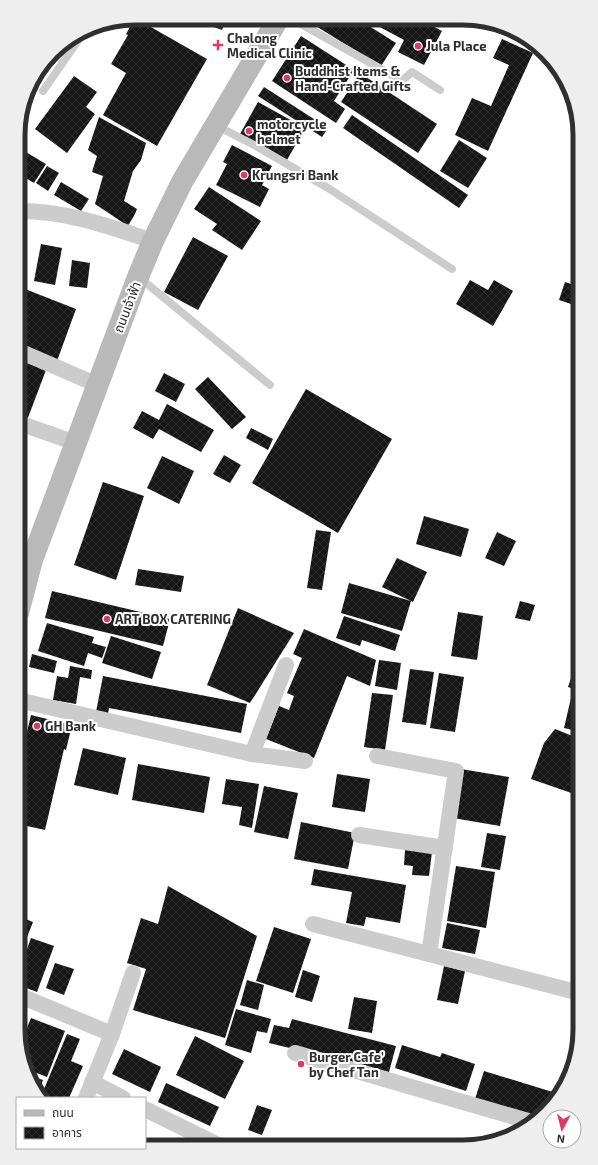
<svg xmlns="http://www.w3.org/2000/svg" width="598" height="1165" viewBox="0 0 598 1165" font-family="'Exo 2','Noto Sans Thai',sans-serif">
<defs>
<pattern id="building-cross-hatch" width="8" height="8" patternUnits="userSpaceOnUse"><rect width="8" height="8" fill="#161616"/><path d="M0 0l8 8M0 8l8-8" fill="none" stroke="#303030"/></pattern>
</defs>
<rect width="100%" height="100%" fill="#fff"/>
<g fill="url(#building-cross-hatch)">
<polygon points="135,18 207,59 157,146 103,115 126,73 111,64 128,35 126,34"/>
<polygon points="190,18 215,19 226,19 222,30"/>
<polygon points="317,19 358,19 396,43 381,66 314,25"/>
<polygon points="365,19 421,20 442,31 424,65 398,52 404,40"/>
<polygon points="301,36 354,70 334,101 345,109 336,123 272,81"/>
<polygon points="502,39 533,53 488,151 455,135 472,98 491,106 509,65 493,58"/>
<polygon points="360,73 437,124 418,153 341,102"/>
<polygon points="74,76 97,92 86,107 95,114 67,153 35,129"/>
<polygon points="264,87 328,128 322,137 258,96"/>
<polygon points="258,102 305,128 287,160 240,134"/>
<polygon points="352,115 468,195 459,208 343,128"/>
<polygon points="99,117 146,143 141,160 133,171 124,201 137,209 135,214 128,226 95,204 103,176 92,172 97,156 88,150"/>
<polygon points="459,140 487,158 468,188 440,171"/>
<polygon points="232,145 272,166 262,185 269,189 260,207 216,185 227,164 223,162"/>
<polygon points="19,148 46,164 34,183 19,174"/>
<polygon points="47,166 59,173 48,191 36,183"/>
<polygon points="61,182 89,199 81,211 54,195"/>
<polygon points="209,187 261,221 242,250 212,230 217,224 194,209"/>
<polygon points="19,222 22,223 20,241 19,241"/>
<polygon points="193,237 228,256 198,310 164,292"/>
<polygon points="41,244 62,248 55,285 34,281"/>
<polygon points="72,260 90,263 87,288 69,286"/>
<polygon points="470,280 488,290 494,280 513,291 493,326 456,304"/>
<polygon points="565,282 580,287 580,307 559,300"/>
<polygon points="25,289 76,309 57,361 19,347 19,305"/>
<polygon points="19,360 46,370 26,423 19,421"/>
<polygon points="164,373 185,384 176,402 155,391"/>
<polygon points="208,377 246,417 232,429 195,389"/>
<polygon points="306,389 392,439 338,533 252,483"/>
<polygon points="167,404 214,430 201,452 159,429 153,439 133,428 142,411 159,420"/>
<polygon points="251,428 273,439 268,450 246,438"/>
<polygon points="224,455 241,465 230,483 213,474"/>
<polygon points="162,456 194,471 179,504 147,488"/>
<polygon points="103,482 144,496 116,580 74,565"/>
<polygon points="424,516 469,529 461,557 416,544"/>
<polygon points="316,530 331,532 322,590 307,588"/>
<polygon points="497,532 516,541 504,566 485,558"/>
<polygon points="397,558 427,572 413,602 382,587"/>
<polygon points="138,569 184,576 181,592 135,585"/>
<polygon points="349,583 411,601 402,631 341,613"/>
<polygon points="52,591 170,619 163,646 45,618"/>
<polygon points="520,601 535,605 530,621 515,618"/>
<polygon points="238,608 294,633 250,703 207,685"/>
<polygon points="458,612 483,616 477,660 451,656"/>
<polygon points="344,616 400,635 395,651 362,640 360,646 336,638"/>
<polygon points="47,623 94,637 92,643 106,647 102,658 88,653 84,666 38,651"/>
<polygon points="304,629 376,660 370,686 347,676 314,758 266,739 279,706 289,710 294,696 287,693 302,658 293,654"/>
<polygon points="111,636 161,652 152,679 102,663"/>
<polygon points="580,652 580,691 568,687"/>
<polygon points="32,654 57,661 54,673 29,667"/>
<polygon points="379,660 401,663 397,690 375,686"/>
<polygon points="70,666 92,670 91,679 80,677 76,704 53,700 57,676 68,678"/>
<polygon points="410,669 434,672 426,725 402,722"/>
<polygon points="439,673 464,677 455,732 430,728"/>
<polygon points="103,676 247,704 241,733 109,708 108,714 96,712"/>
<polygon points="372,693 393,695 385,750 364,747"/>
<polygon points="571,698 580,700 580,732 564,728"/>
<polygon points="31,715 72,725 66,750 64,749 45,830 18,824 18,735 26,736"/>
<polygon points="555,729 580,739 580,796 531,779 544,743"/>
<polygon points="83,748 126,758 118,795 74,785"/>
<polygon points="138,764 210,777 204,813 132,800"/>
<polygon points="461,769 509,777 500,826 453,818"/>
<polygon points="337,774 370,779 365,812 332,807"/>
<polygon points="226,779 259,784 252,828 239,825 242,807 222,804"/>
<polygon points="264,786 298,793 288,839 254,832"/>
<polygon points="301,822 355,833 348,869 294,859"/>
<polygon points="487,833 506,836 500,870 481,867"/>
<polygon points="405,850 432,852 429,876 412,875 413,866 404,865"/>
<polygon points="456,866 495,872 486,928 447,921"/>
<polygon points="314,869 406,885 400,923 366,917 364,926 346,923 352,892 311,885"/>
<polygon points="168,886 257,936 225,1038 133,1010 146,969 127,963 141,918 158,924"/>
<polygon points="18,916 33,922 18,960"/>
<polygon points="447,923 480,930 475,954 442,948"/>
<polygon points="274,927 311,939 293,993 256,981"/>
<polygon points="31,938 54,946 37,992 18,985 18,974"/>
<polygon points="55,963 74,969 64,995 46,988"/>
<polygon points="444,966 465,971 458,1004 437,1000"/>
<polygon points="303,970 320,976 312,1002 295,997"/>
<polygon points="247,980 264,985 258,1010 240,1005"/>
<polygon points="354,997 377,1001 372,1033 348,1029"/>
<polygon points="236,1009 271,1019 267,1033 257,1031 251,1053 225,1045"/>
<polygon points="31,1018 65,1031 47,1077 24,1068 20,1045"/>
<polygon points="292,1019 396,1046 389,1072 269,1043 274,1025 289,1028"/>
<polygon points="67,1034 80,1039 71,1061 83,1066 69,1098 44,1098 42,1094"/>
<polygon points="195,1036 244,1061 225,1099 176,1075"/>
<polygon points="402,1045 440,1057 442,1053 475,1064 466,1091 395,1068"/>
<polygon points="124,1049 161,1067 150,1092 112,1074"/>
<polygon points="484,1071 559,1094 556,1102 534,1117 475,1099"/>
<polygon points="29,1075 43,1080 39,1090"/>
<polygon points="166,1083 219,1107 210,1126 158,1102"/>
<polygon points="257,1105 272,1110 262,1135 248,1130"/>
</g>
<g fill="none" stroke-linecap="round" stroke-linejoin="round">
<g stroke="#ccc" stroke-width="8">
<polyline points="292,19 399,79 404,79 412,72 440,90"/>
<polyline points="43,91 86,29"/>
<polyline points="215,125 256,146 328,188 452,269"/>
<polyline points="140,278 270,385"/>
</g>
<g stroke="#ccc" stroke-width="16">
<path d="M19 211C67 211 108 226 153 241"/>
<polyline points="19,351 98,385"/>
<polyline points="19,423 76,443"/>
<polyline points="18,700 252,754 305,761"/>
<polyline points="252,754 286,665"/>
<polyline points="377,756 456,771 429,954"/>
<polyline points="359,835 445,848"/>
<polyline points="313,924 580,993"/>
<polyline points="18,995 112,1034"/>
<polyline points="295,1053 528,1121"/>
<polyline points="92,1082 123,1098"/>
<polyline points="86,1098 112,1034 133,973"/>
<polyline points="145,1109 220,1146"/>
</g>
<polyline stroke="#b9b9b9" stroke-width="22" points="18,613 32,560 138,277 153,241 182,182 278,19"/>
</g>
<g fill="#df3960" stroke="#fff" stroke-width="1.5">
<path d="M216 39h4v4h4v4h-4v4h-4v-4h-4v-4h4z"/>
<circle cx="418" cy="46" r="4"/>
<circle cx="287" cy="78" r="4"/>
<circle cx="249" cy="131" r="4"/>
<circle cx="244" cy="175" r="4"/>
<circle cx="107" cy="619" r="4"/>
<circle cx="37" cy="726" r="4"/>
<circle cx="301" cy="1064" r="4"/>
</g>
<g text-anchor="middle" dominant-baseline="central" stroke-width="4" stroke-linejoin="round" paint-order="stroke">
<g font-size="13" font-weight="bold" fill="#2f2f2f" stroke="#fff" text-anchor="start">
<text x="227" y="38">Chalong<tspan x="227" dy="15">Medical Clinic</tspan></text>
<text x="426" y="46">Jula Place</text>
<text x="295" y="71">Buddhist Items &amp;<tspan x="295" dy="15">Hand-Crafted Gifts</tspan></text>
<text x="257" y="124">motorcycle<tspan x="257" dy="15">helmet</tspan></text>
<text x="252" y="175">Krungsri Bank</text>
<text x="115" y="619">ART BOX CATERING</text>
<text x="45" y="726">GH Bank</text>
<text x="309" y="1057">Burger Cafe’<tspan x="309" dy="15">by Chef Tan</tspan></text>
</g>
<g font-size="13" fill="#2f2f2f" stroke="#fff">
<text transform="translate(127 307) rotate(-69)">ถนนเจ้าฟ้า</text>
</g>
</g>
<path d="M0 0H598V1165H0ZM135 25H463A110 110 0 0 1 573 135V1030A110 110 0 0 1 463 1140H135A110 110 0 0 1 25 1030V135A110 110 0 0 1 135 25Z" fill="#eee" fill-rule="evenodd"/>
<path fill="none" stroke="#2f2f2f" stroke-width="5" d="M135 25H463A110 110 0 0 1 573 135V1030A110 110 0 0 1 463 1140H135A110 110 0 0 1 25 1030V135A110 110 0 0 1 135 25Z"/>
<rect x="16" y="1097" width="130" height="52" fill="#ffffff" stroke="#acacac"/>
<rect x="24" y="1110" width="20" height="6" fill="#b9b9b9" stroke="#acacac"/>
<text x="52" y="1117" font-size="12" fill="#2f2f2f">ถนน</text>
<rect x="24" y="1127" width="20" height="12" fill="url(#building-cross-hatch)" stroke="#acacac"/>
<text x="52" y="1137" font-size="12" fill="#2f2f2f">อาคาร</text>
<g transform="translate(562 1129) rotate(187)"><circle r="19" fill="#ffffff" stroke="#acacac"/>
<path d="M0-3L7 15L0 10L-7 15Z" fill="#df3960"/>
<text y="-6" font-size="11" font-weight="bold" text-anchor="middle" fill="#2f2f2f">N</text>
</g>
</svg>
